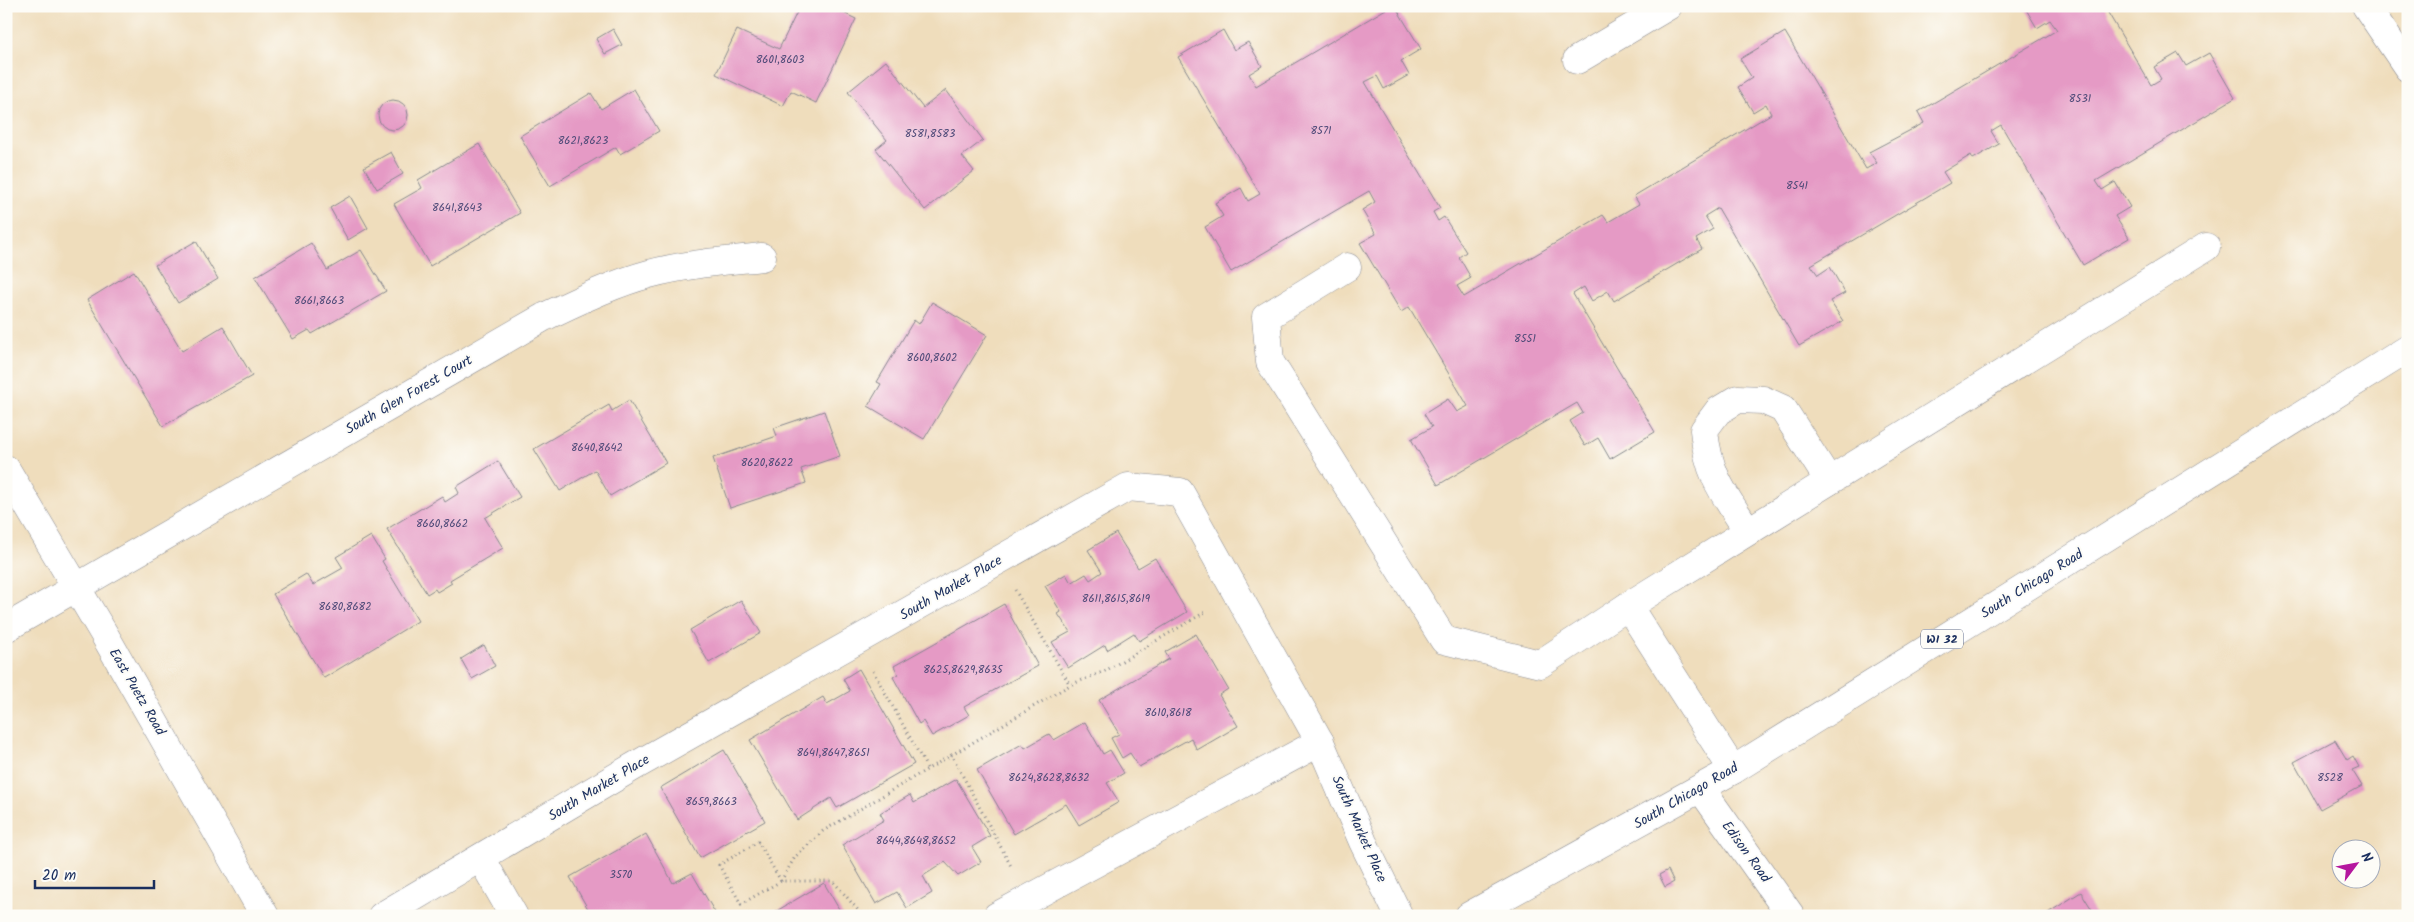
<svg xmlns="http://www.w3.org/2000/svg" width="2414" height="922" viewBox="0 0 2414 922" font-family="Kalam,sans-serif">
<rect width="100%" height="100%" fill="#fdfcf7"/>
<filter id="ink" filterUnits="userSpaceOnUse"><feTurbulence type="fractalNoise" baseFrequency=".02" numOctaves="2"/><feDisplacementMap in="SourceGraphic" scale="10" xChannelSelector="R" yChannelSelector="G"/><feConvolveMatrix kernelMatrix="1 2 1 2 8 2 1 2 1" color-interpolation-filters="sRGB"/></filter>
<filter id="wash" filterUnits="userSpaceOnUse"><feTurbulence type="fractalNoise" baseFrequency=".0096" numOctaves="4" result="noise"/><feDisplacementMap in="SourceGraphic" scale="20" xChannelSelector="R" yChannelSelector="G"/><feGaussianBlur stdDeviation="1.12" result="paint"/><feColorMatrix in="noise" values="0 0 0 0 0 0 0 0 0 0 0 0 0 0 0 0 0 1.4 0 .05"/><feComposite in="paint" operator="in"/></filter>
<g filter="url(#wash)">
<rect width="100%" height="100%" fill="#efddbc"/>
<g id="blocks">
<g fill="#e59ac5">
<polygon points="800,6 829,6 856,19 816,103 791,91 783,106 716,74 737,30 779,49"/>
<polygon points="1391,6 1395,6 1421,49 1401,61 1409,75 1384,89 1377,76 1365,82 1440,208 1433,212 1438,221 1444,217 1466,252 1459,257 1471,278 1457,286 1464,297 1603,215 1608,222 1639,204 1634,196 1771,114 1766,104 1753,112 1738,87 1752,78 1740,59 1785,32 1866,169 1877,163 1869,152 1924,123 1918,112 2057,30 2050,20 2037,28 2024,6 2104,6 2151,85 2161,79 2154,67 2178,53 2186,66 2209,53 2235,98 2096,181 2102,190 2115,182 2130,207 2115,216 2129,238 2083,265 2001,125 1991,131 1999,144 1973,159 1971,155 1943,172 1950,183 1811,265 1818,275 1830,267 1845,293 1830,301 1843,321 1799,346 1718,208 1705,216 1713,229 1696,239 1702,249 1614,301 1608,291 1592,301 1584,287 1573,294 1655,432 1610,459 1598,438 1585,446 1570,421 1583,413 1577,403 1438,485 1411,439 1432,427 1424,414 1448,399 1457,412 1468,406 1409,307 1401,312 1360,243 1376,234 1362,210 1375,202 1369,191 1231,272 1205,227 1223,216 1215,203 1241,188 1248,201 1260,194 1178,57 1223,30 1234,50 1248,42 1262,66 1249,74 1256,86"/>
<polygon points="613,29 622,45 605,54 596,39"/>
<polygon points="886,61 923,108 946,90 983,140 962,156 974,171 925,210 876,149 887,140 848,92"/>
<polygon points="634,89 659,131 620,154 616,147 550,186 520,136 591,93 601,109"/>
<circle cx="393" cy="115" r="15"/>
<polygon points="479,144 520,213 430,266 394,204 422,188 418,180"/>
<polygon points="391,152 403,174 377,189 364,167"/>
<polygon points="350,196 368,228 348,240 330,208"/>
<polygon points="196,241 218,279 178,303 155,265"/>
<polygon points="311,243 327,270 361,250 386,291 312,334 309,330 293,339 255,277"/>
<polygon points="134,271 182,351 223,326 252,376 163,426 87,300"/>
<polygon points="932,302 987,335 924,439 868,406 881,384 877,382 914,320 919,324"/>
<polygon points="629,400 666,463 610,496 595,470 560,491 534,449 609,405 612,411"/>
<polygon points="824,411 840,456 801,469 806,483 730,508 713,458 777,436 774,428"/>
<polygon points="498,461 520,497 485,518 503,548 450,580 452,583 437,592 435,589 427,594 387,529 442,496 445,502 459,493 456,487"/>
<polygon points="1116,533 1138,568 1155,558 1187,612 1139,641 1134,633 1107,650 1105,645 1068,668 1052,642 1070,632 1058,614 1061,612 1045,586 1066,574 1071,583 1086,574 1090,580 1102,572 1088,550"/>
<polygon points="371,536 385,559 382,561 418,621 324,678 273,594 306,574 313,585 343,568 336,557"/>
<polygon points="741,600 761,633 709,663 690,630"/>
<polygon points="1004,604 1038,666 964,707 969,715 932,736 923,721 919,724 893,677 898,674 894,666"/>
<polygon points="1196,634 1228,689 1219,695 1238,726 1197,750 1191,738 1139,767 1130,753 1122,758 1111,738 1119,734 1099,700 1169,659 1165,652"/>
<polygon points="484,645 495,666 472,679 461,659"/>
<polygon points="859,669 914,764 837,808 831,798 797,820 750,740 823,697 827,704 850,691 843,679"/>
<polygon points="1085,722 1103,754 1110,750 1124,773 1107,783 1119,802 1079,825 1066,804 1014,834 977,770 1022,744 1025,748 1049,734 1054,740"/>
<polygon points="2335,740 2347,760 2353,756 2359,767 2352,770 2362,786 2320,809 2294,762"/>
<polygon points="724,750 765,821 700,858 660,788"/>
<polygon points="956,779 990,836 972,847 981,862 958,876 945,862 923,876 932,893 907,908 897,892 876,904 842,845 884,820 880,813 910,795 914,803"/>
<polygon points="646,834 673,883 692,873 717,916 592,916 570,877"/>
<polygon points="1668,870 1674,882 1665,887 1659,875"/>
<polygon points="824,883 843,916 768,916"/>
<polygon points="2081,892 2096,916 2043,916"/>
</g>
</g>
</g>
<g filter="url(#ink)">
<use href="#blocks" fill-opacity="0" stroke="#85868d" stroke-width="1"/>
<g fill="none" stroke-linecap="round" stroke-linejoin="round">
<g stroke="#85868d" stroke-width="29">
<g id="minor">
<polyline points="2366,6 2408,68"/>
<polyline points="1577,60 1668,6"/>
<polyline points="1347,267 1266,317 1270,362 1444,640 1540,664 1628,606 2206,247"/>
<polyline points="6,469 104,634 265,916"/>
<path d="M1748 531C1724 494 1708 475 1704 430L1718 411 1738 399 1763 400 1783 409 1829 481"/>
<polyline points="1628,606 1733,770"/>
<path d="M6 628 544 317C578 301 612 284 649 274 686 264 725 261 762 257"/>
<polyline points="1701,789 1791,916"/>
<polyline points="481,858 514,916"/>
<polyline points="382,916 633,767 1128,487 1180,492 1320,742 1363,842 1399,916"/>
<polyline points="997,916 1320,742"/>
</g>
</g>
<g stroke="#85868d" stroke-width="29">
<polyline id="major" points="1469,916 1733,770 2408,349"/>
</g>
<g stroke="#85868d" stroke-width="3" stroke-dasharray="1 4" stroke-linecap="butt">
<polyline points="1015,590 1070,685"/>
<polyline points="873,671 927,768"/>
<polyline points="951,754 1012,868"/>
<polyline points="781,881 795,857 823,831 1070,685 1105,671 1207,611"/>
<polyline points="781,881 758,842 719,865 741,904 781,881 833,881 863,916"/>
</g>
<use href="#minor" stroke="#fff" stroke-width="28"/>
<use href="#major" stroke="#fff" stroke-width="28"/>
</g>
</g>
<g text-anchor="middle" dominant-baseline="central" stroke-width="4" stroke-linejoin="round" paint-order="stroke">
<g font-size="11" fill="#4e4a78">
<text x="780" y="60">8601,8603</text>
<text x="2080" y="99">8531</text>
<text x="1321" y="131">8571</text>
<text x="930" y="134">8581,8583</text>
<text x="583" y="141">8621,8623</text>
<text x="1797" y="186">8541</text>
<text x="457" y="208">8641,8643</text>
<text x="319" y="301">8661,8663</text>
<text x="1525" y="339">8551</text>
<text x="932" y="358">8600,8602</text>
<text x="597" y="448">8640,8642</text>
<text x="767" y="463">8620,8622</text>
<text x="442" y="524">8660,8662</text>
<text x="1116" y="599">8611,8615,8619</text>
<text x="345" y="607">8680,8682</text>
<text x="963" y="670">8625,8629,8635</text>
<text x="1168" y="713">8610,8618</text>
<text x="833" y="753">8641,8647,8651</text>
<text x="1049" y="778">8624,8628,8632</text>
<text x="2330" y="778">8528</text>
<text x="711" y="802">8659,8663</text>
<text x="916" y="841">8644,8648,8652</text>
<text x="621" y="875">3570</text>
</g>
<rect fill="#fdfcf7" stroke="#5f6c8c" stroke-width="1" x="1921" y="629.5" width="42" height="19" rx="4"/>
<g font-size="12" font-weight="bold" fill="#1b2f5e">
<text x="1942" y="639">WI 32</text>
</g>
<g font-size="14" fill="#1b2f5e" stroke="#fdfcf7">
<text transform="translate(409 395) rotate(-30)">South Glen Forest Court</text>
<text transform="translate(2032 584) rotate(-32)">South Chicago Road</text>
<text transform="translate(951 588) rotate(-30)">South Market Place</text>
<text transform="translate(137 692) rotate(60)">East Puetz Road</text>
<text transform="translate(599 788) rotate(-31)">South Market Place</text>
<text transform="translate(1686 796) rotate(-30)">South Chicago Road</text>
<text transform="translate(1359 829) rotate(66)">South Market Place</text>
<text transform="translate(1746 852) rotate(54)">Edison Road</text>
</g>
</g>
<rect width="2414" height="922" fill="none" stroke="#fdfcf7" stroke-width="25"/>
<g transform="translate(2356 864) rotate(58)"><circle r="24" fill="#fdfcf7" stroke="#a3aaba"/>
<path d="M0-4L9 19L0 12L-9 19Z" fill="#b5179e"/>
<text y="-8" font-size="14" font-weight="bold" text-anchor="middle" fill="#1b2f5e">N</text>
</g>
<path d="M35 880v8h119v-8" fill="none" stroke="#1b2f5e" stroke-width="2.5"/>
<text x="42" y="880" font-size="15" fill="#1b2f5e" stroke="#fdfcf7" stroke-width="4" paint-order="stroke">20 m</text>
</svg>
